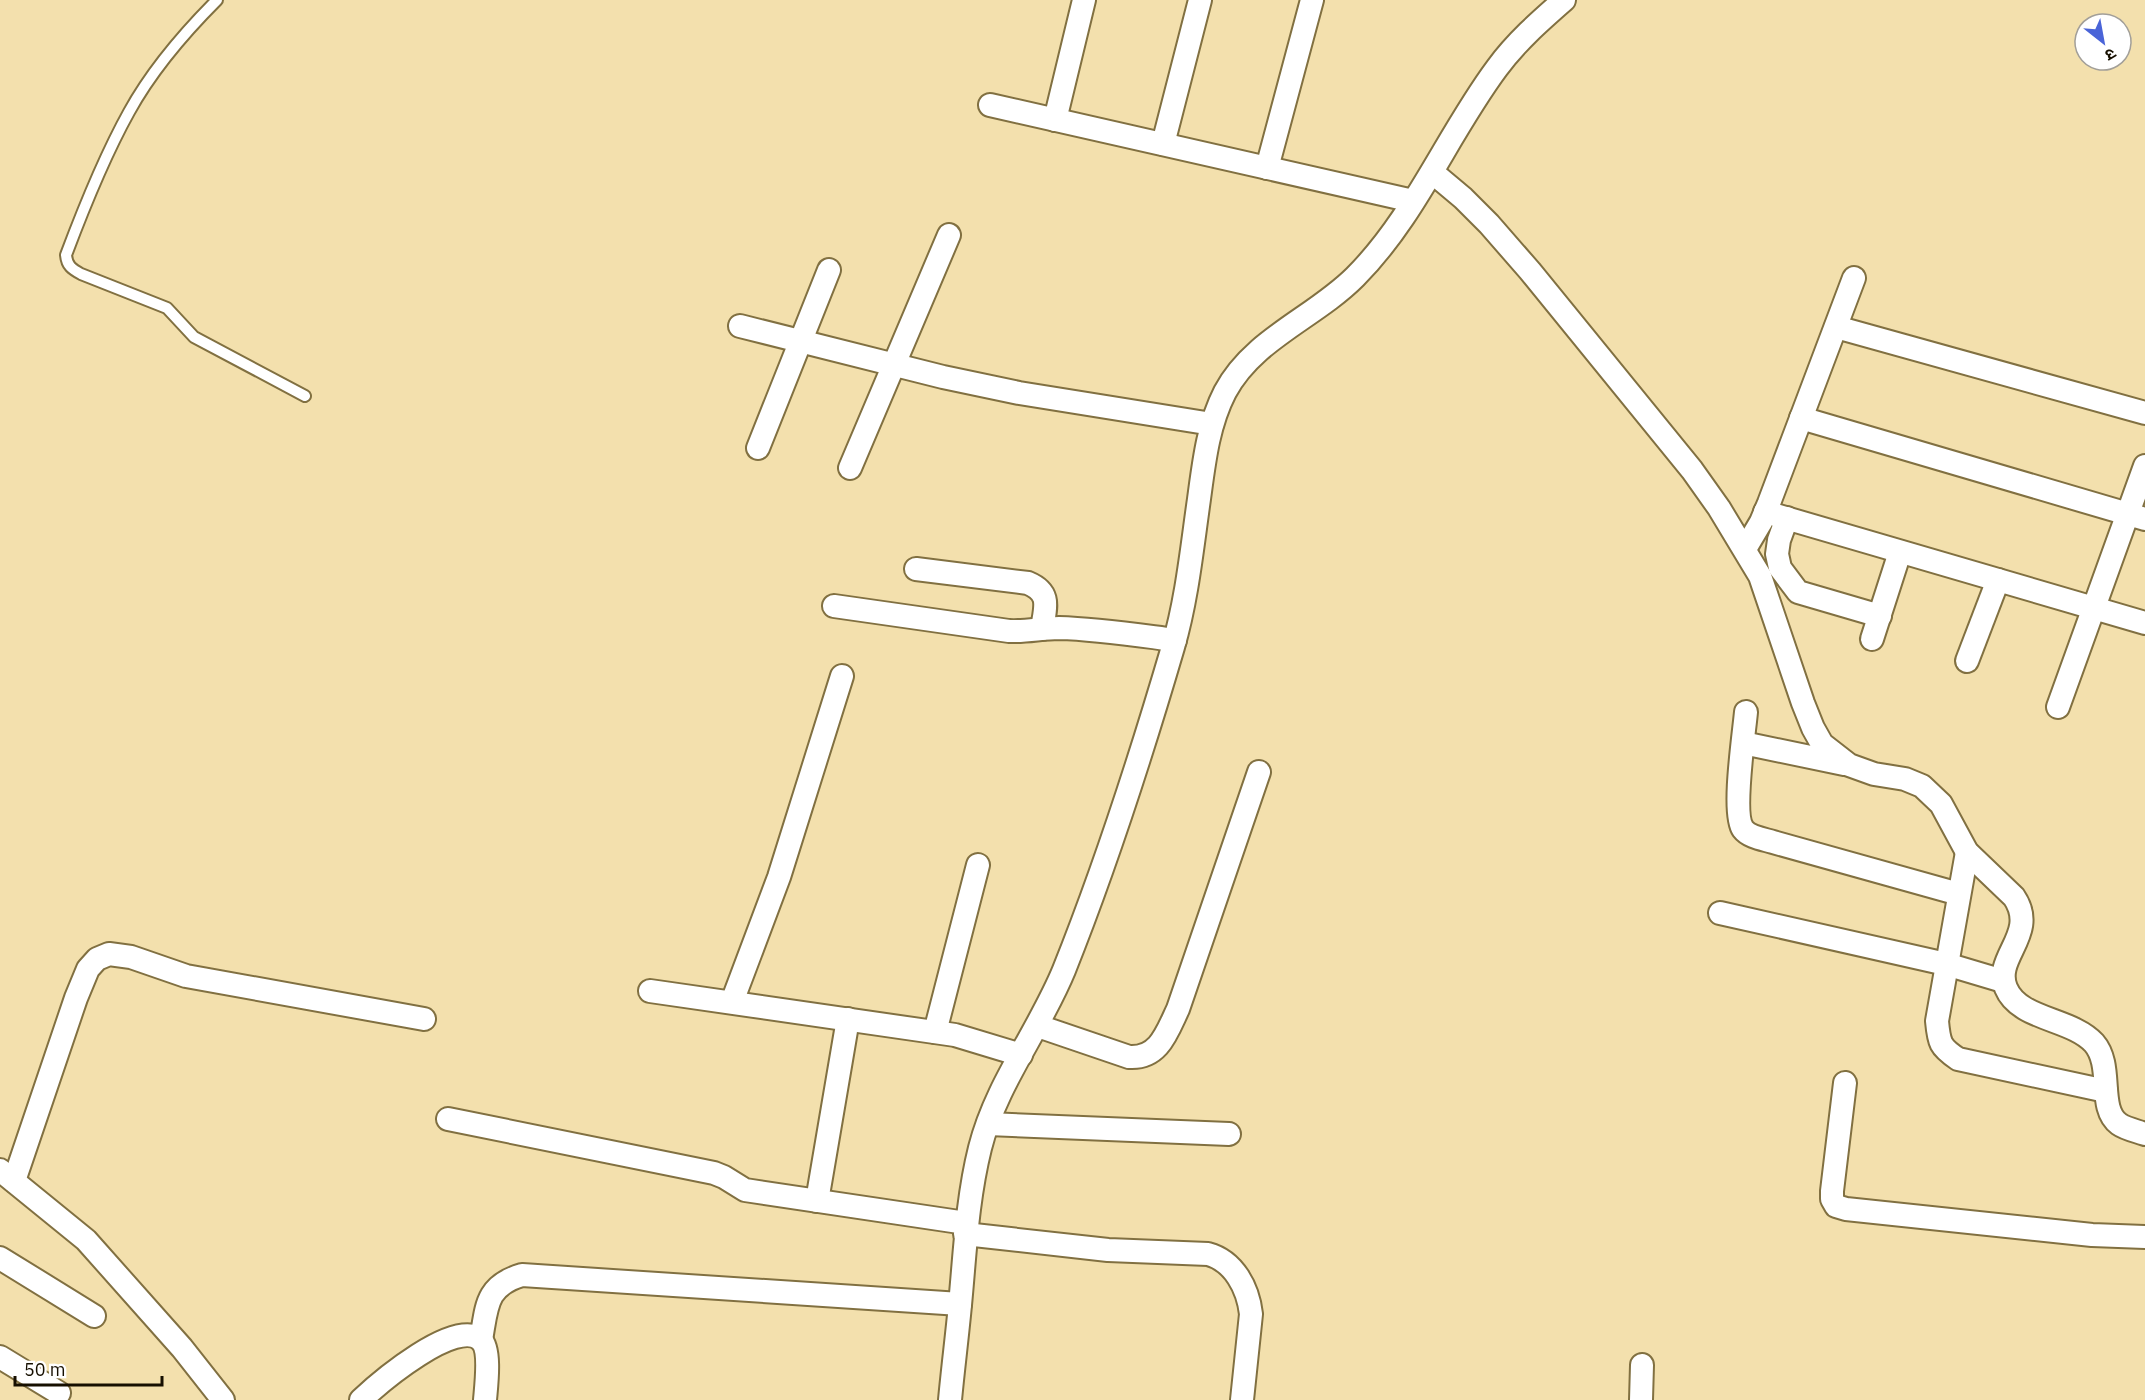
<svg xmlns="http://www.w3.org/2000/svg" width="2145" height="1400" viewBox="0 0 2145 1400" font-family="'IBM Plex Sans','Noto Sans Devanagari',sans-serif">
<rect width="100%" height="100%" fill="#f3e0ad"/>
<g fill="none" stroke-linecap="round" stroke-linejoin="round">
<g stroke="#817041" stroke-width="14">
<path id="lane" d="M217 0C184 33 152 70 129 112 104 157 84 207 66 255 67 266 72 269 81 274L167 308 194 337 305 396"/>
</g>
<g stroke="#817041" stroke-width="26">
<g id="street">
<polyline points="990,105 1413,201"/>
<polyline points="1055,120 1084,0"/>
<polyline points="1163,144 1200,0"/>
<polyline points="1267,168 1312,0"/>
<path d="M1432 172 1463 198 1489 224 1530 271 1692 470 1719 508 1760 576 1803 703 1813 728 1822 744 1849 765 1874 774 1905 779 1922 786 1941 804 1967 852 2014 897C2039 934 1993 957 2006 988 2019 1020 2071 1018 2094 1043 2114 1066 2097 1108 2119 1124 2126 1129 2137 1131 2145 1134"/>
<polyline points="740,326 943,377 1019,393 1212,424"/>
<polyline points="1836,327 2145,413"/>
<polyline points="1801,418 2145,519"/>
<polyline points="758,448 829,270"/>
<polyline points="850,468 949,235"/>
<polyline points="1765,512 2145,623"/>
<polyline points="1787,518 1779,540 1777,554 1780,568 1798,592 1880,616"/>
<polyline points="1745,549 1761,522 1769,503 1854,278"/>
<path d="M916 569 1028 583C1052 593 1045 608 1042 629"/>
<path d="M834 606 1009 631C1026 632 1042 628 1059 628 1098 629 1136 635 1175 640"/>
<polyline points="1872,639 1900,552"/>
<polyline points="1967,661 1998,580"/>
<polyline points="2058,707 2145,466"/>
<path d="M1746 712C1744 734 1732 814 1743 829 1749 837 1763 839 1773 842L1959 894"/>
<polyline points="1743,743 1844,764"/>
<path d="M1967 852 1937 1021C1939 1043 1940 1047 1958 1059L2106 1091"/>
<polyline points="1720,913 1946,964 2003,981"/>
<polyline points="650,991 955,1035 1021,1055"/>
<polyline points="732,1002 779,877 842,676"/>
<path d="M1038 1026 1129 1057C1159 1059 1167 1032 1178 1009L1259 772"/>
<polyline points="935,1032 978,865"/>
<polyline points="1845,1083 1832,1191 1832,1199 1836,1206 1846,1209 2092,1235 2145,1237"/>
<polyline points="448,1119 714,1173 724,1177 745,1190 966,1223"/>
<polyline points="988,1124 1229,1134"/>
<polyline points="0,1170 86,1240 182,1348 223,1400"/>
<polyline points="14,1181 76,998 88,969 97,959 109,954 131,957 186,976 424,1019"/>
<polyline points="817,1201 848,1019"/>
<path d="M965 1234 1108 1250 1208 1254C1234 1261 1248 1288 1251 1314L1242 1400"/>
<polyline points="0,1258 94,1316"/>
<path d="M481 1340C487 1307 485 1286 522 1275L960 1304"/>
<polyline points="0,1357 59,1393"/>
<path d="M361 1400C379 1383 456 1317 481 1340 491 1350 486 1387 485 1400"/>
<path d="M950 1400C953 1368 957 1337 960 1305 965 1253 967 1200 980 1148 996 1084 1039 1031 1064 970 1106 865 1141 756 1173 647 1187 599 1192 548 1199 499 1204 462 1208 425 1225 392 1253 339 1314 318 1355 277 1415 217 1447 135 1497 68 1516 42 1540 21 1564 0"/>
<polyline points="1641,1400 1642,1365"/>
</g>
</g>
<use href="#lane" stroke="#fff" stroke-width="10"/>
<use href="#street" stroke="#fff" stroke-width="22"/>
</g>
<g transform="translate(2103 42) rotate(149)"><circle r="28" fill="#ffffff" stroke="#a29f99" stroke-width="1.5"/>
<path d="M0-4.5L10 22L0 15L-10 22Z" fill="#4a64d8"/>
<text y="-9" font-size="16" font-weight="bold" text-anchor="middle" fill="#160f00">उ</text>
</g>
<path d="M15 1376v9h147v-9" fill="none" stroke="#160f00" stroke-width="3"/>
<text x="24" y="1376" font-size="18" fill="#160f00" stroke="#ffffff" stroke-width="4.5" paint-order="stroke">50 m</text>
</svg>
